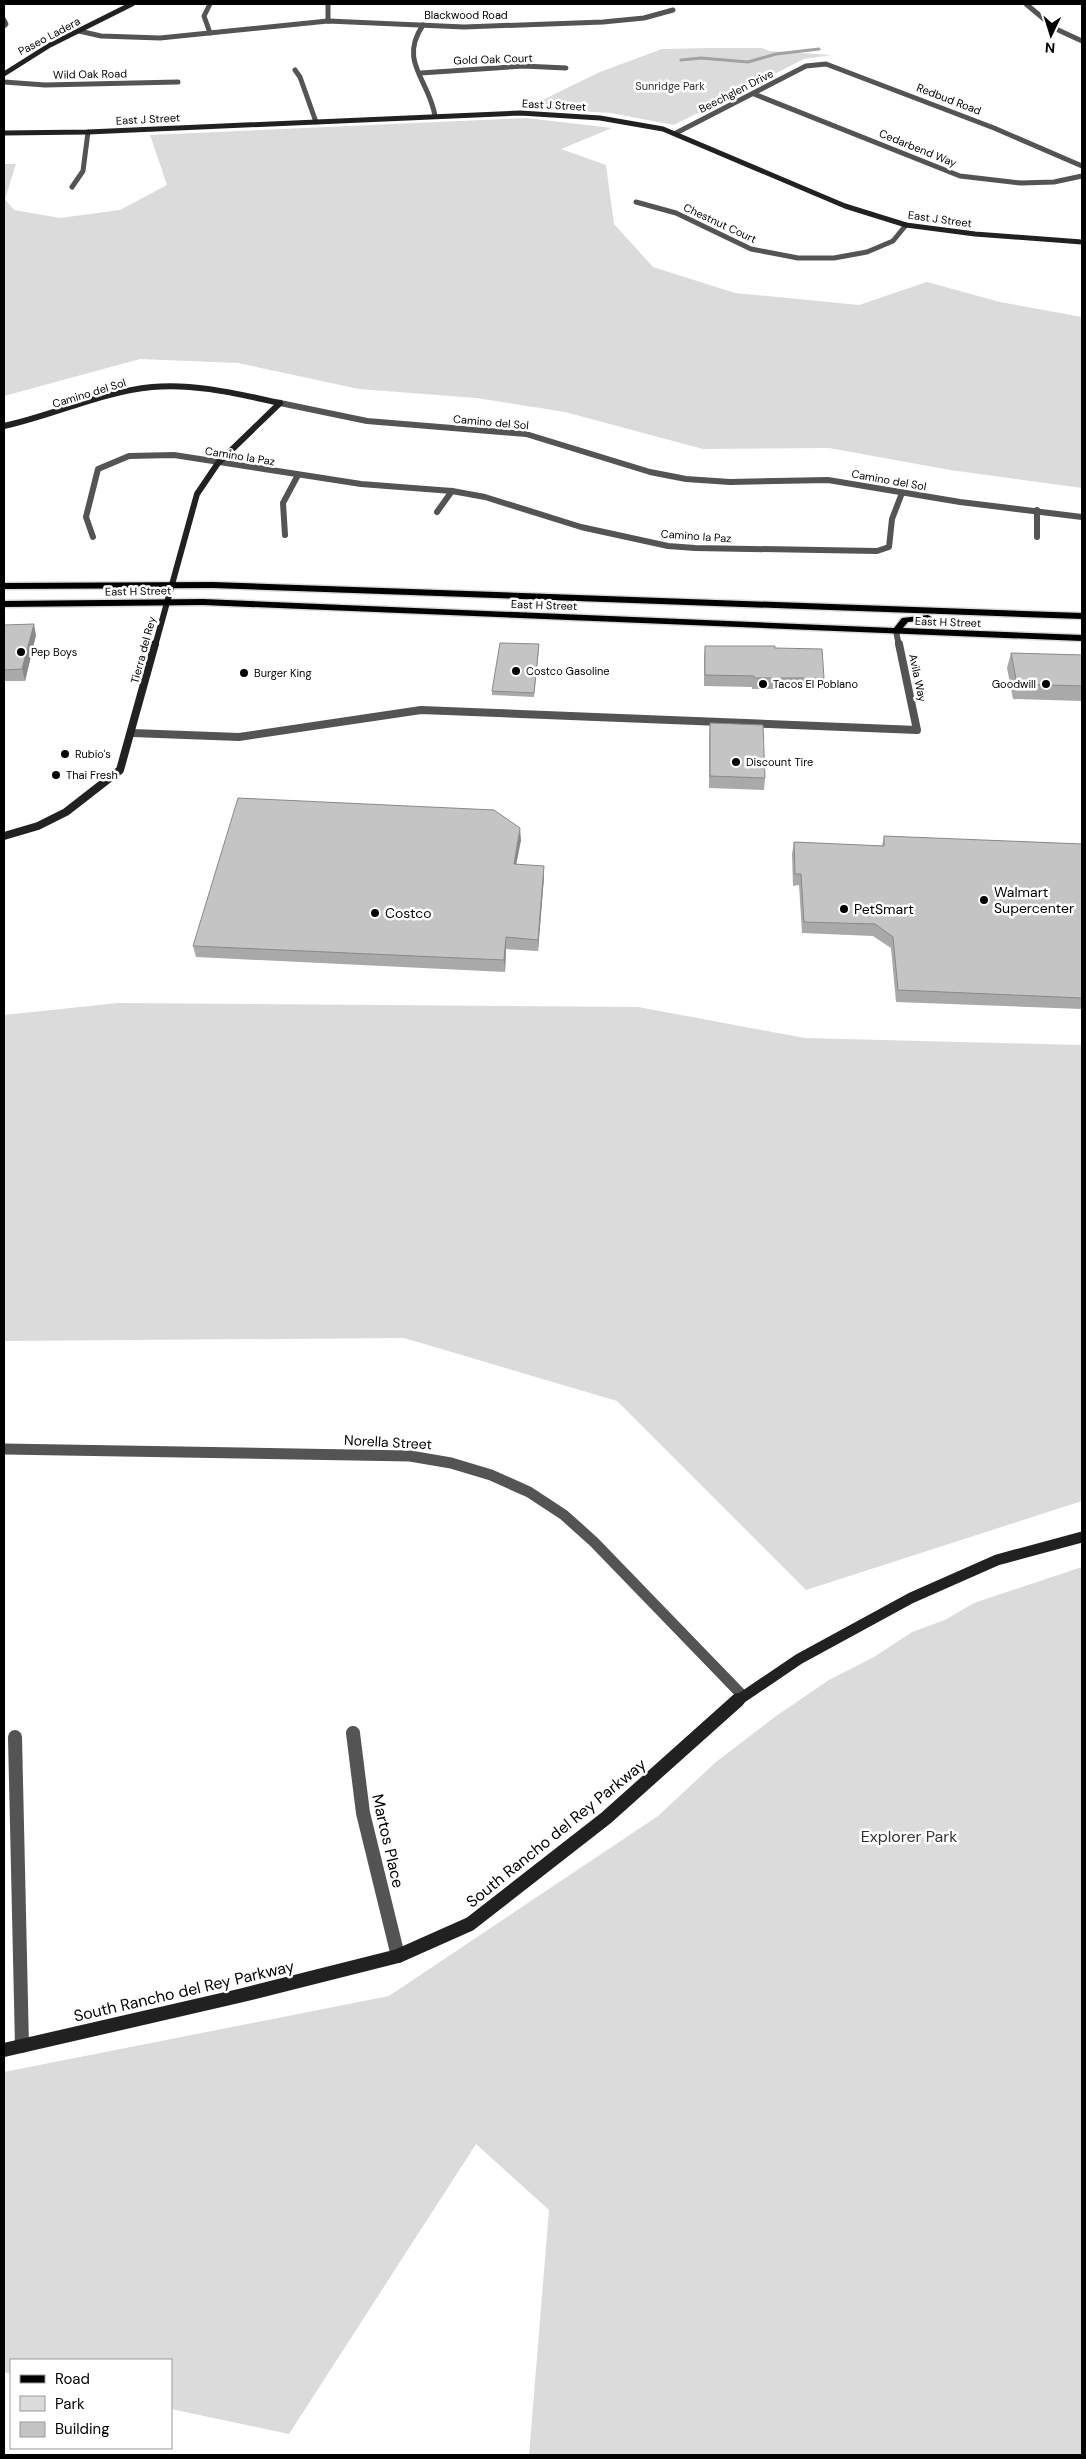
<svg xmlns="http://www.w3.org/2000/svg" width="1086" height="2459" viewBox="0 0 1086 2459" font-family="'DM Sans',sans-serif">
<rect width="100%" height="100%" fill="#fff"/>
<g fill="#dbdbdb">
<polygon points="712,48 762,48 769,51 832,55 804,59 674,125 611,113 526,108 600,72 662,49"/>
<polygon points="526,118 612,128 561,149 606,165 614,224 653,267 735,293 859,305 927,282 1000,302 1082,317 1082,488 950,470 829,448 703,449 565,412 476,398 359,389 238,363 140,359 4,396 4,164 16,164 5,199 14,210 60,218 120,210 167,185 150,135"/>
<polygon points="118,1003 638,1007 805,1038 1082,1045 1082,1501 806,1590 617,1401 404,1338 4,1341 4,1015"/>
<polygon points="1082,1567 1082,2455 529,2455 549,2210 476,2144 289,2434 171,2409 171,2360 11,2360 11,2374 4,2372 4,2072 389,1996 658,1816 716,1762 776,1716 829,1680 874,1657 912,1632 945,1620 974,1603"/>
</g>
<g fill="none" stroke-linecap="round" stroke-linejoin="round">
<polyline stroke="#a2a2a2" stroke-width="3" points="681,60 701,58 748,62 776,54 819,49"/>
<g stroke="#dbdbdb" stroke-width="3">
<g id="primary">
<polygon points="213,582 1082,613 1082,619 213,588 4,589 4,583"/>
<polygon points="203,599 894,628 902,618 928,615 933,618 931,620 908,622 903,628 1082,635 1082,641 203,605 4,607 4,601"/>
</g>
</g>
<g stroke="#545454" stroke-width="5">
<polyline points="210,4 204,16 210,33"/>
<polyline points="328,4 328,21"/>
<polyline points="1026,4 1056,29 1082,41"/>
<polyline points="4,20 6,24 4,26"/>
<path d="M423 25C398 62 429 79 435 116"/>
<polyline points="79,31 101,36 160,38 328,21 464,27 603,22 644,18 673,10"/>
<polyline points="295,70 300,77 316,122"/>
<polyline points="421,73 523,66 566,68"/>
<polyline points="4,82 45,85 178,82"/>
<polyline points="754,94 960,176 1021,183 1054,182 1082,176"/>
<polyline points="676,133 806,66 826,64 994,128 1082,166"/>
<polyline points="72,187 83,171 88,132"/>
<polyline points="636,202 676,213 751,249 798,258 834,258 867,252 893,241 906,225"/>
</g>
<g stroke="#545454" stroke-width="6">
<polyline points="280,403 367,421 526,434 650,472 686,479 730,482 828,480 960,502 1082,517"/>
<polyline points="1037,510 1037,537"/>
<polyline points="437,512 452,491"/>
<polyline points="285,535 283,503 298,475"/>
<polyline points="93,537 86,517 98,469 129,456 174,455 361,484 452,491 485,497 581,527 668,546 695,548 877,551 889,547 892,519 902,493"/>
<polyline points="896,631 899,646"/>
</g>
<polyline stroke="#545454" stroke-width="8" points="132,733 239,737 421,710 917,730 899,644"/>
<polyline stroke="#545454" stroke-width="11" points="4,1449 410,1456 451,1463 491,1475 529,1492 564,1515 594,1542 743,1696"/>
<g stroke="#545454" stroke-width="14">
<polyline points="353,1733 363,1813 398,1956"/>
<polyline points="15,1737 22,2046"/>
</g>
<g stroke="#212121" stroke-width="5">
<polyline points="4,74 50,45 132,4"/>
<polyline points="4,133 88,132 520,113 600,118 663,129 845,206 906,225 975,234 1082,242"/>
</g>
<g stroke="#212121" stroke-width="6">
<path d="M4 426C54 415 101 392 152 387 195 383 238 394 280 403"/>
<polyline points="155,646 197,494 218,463 280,403"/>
</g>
<polyline stroke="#212121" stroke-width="8" points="4,836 38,826 66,812 120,770 155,644"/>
<polyline stroke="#212121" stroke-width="11" points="737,1701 799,1659 911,1598 997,1560 1082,1537"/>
<polyline stroke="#212121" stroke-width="14" points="4,2050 243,1995 398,1956 470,1924 606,1818 738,1700"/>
<use href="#primary" fill="#000" fill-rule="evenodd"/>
</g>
<g fill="#a9a9a9">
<polygon points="4,625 36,635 25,681 4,681"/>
<polygon points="705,646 775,648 824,678 823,689 752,689 752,687 704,686 704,657"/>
<polygon points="539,648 534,697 492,695 492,691"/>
<polygon points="1011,653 1082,655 1082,701 1013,699 1007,668"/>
<polygon points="710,723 765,778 764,790 709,788 709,735"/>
<polygon points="884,836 1082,844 1082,1009 896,1002 891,948 873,936 802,933 799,885 793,886 792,854 794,842 882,846"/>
<polygon points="521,840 516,864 544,877 538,951 506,949 505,972 196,957 193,946"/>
</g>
<g fill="#898989">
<polygon points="34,624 36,635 25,681 22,669"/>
<polygon points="520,828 521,840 514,875 514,864"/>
<polygon points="544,866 544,877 538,951 538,940"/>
<polygon points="506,937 506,949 505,972 504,960"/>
</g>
<g fill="#c4c4c4" stroke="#898989">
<polygon points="34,624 22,669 4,670 4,625"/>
<polygon points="500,643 539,644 534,693 492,691"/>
<polygon points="705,646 775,646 775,648 822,649 824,678 754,678 754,676 705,675"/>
<polygon points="1011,653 1082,655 1082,686 1017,684"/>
<polygon points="710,723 763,725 765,778 710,776"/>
<polygon points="238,798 494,810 520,828 514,864 544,866 538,940 506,937 504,960 193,946"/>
<polygon points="884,836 1082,844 1082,998 898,990 893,937 875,924 804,922 801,874 795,874 794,842 884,846"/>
</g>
<g fill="#000" stroke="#fff" stroke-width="2">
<circle cx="21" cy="652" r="5"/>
<circle cx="516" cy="671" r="5"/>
<circle cx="244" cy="673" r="5"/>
<circle cx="763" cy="684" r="5"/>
<circle cx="1046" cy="684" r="5"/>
<circle cx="65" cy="754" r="5"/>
<circle cx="736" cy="762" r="5"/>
<circle cx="56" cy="775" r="5"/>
<circle cx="984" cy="900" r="5"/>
<circle cx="844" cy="909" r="5"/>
<circle cx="375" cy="913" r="5"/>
</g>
<g text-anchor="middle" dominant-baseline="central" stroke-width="5" stroke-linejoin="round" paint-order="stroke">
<g font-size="11" fill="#000" stroke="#fff">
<text x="466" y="15">Blackwood Road</text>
<text transform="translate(49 36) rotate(-28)">Paseo Ladera</text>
<text transform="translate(493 59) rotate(-2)">Gold Oak Court</text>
<text transform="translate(90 74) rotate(-1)">Wild Oak Road</text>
<text transform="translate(736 91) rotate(-27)">Beechglen Drive</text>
<text transform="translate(949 99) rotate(21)">Redbud Road</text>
<text transform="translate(554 105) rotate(3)">East J Street</text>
<text transform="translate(148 119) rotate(-3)">East J Street</text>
<text transform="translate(918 148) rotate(22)">Cedarbend Way</text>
<text transform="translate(940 219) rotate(8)">East J Street</text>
<text transform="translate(720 223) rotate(25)">Chestnut Court</text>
<text transform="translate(89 393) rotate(-17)">Camino del Sol</text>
<text transform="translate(491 422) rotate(5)">Camino del Sol</text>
<text transform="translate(240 456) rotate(9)">Camino la Paz</text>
<text transform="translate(889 480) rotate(10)">Camino del Sol</text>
<text transform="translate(696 536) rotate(4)">Camino la Paz</text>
<text transform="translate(138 591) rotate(-1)">East H Street</text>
<text transform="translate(544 605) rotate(2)">East H Street</text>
<text transform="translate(948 622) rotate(2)">East H Street</text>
<text transform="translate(143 650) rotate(-75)">Tierra del Rey</text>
<text transform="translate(918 678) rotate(78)">Avila Way</text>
</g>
<g font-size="11" fill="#323232" stroke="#fff">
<text x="670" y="86">Sunridge Park</text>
</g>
<g font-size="11" fill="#000" stroke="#fff" text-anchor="start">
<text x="31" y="652">Pep Boys</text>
<text x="526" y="671">Costco Gasoline</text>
<text x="254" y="673">Burger King</text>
<text x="773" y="684">Tacos El Poblano</text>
<text x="1036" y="684" text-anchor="end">Goodwill</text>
<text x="75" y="754">Rubio's</text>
<text x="746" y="762">Discount Tire</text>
<text x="66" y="775">Thai Fresh</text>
</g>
<g font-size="14" fill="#000" stroke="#fff" text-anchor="start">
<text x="994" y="892">Walmart<tspan x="994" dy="16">Supercenter</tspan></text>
<text x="854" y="909">PetSmart</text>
<text x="385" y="913">Costco</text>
</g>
<g font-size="14" fill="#000" stroke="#fff">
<text transform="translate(388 1442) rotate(3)">Norella Street</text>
</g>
<g font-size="16" fill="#000" stroke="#fff">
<text transform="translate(556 1833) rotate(-39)">South Rancho del Rey Parkway</text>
<text transform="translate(388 1841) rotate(77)">Martos Place</text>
<text transform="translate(184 1991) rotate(-13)">South Rancho del Rey Parkway</text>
</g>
<g font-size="16" fill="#323232" stroke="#fff">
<text x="909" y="1836">Explorer Park</text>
</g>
</g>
<rect width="1086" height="2459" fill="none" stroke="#000000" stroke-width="10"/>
<rect x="10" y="2359" width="162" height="90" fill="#ffffff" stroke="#999999"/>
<rect x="20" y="2375" width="25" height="8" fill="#000000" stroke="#999999"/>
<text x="55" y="2384" font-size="15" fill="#000000">Road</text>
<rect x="20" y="2396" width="25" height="15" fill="#dbdbdb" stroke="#999999"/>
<text x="55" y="2409" font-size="15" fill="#000000">Park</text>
<rect x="20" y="2422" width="25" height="15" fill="#c4c4c4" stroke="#999999"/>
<text x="55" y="2434" font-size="15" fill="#000000">Building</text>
<g transform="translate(1051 35) rotate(184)" stroke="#ffffff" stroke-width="4" paint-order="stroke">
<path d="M0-4L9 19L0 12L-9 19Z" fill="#000000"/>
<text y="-8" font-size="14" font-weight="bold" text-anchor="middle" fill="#000000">N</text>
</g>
</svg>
